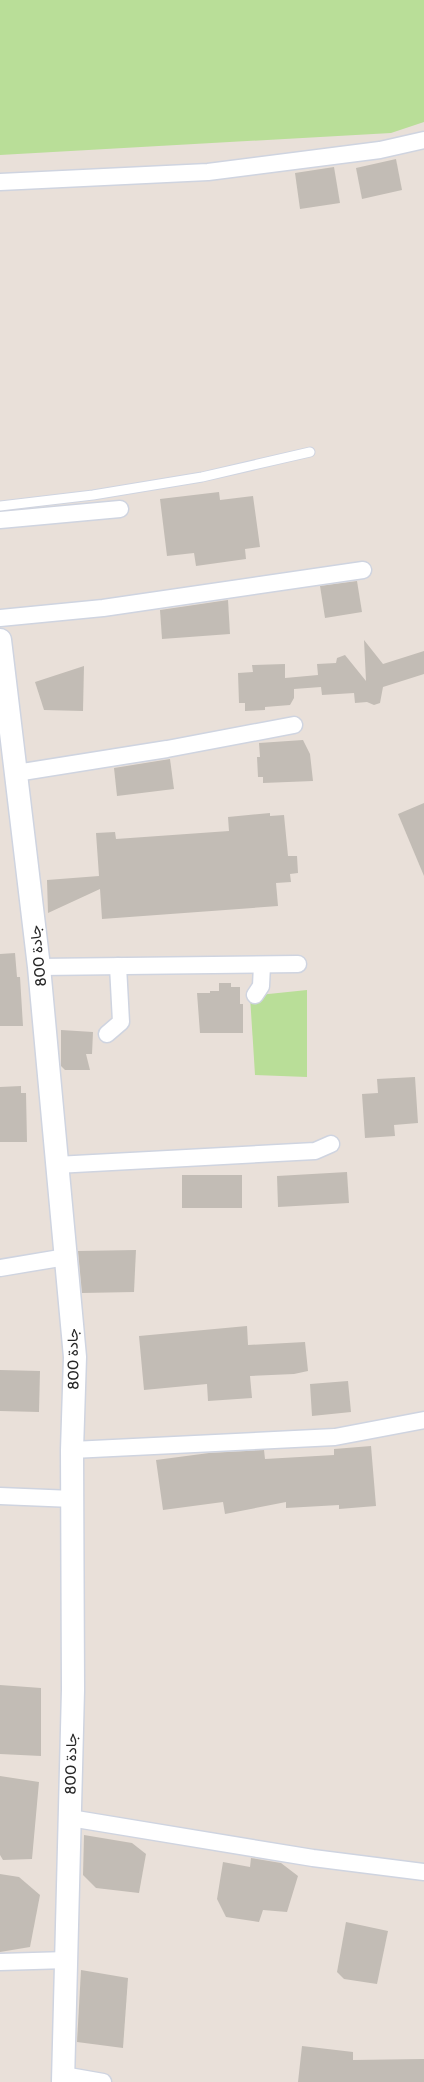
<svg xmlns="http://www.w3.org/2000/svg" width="424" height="2082" viewBox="0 0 424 2082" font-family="Cabin,Vazirmatn,sans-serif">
<rect width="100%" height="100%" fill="#e9e0d9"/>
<g fill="#b9de98">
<polygon points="0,0 424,0 424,122 391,133 0,155"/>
<polygon points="307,990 307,1077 255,1075 250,996"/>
</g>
<g fill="#c2bcb5">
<polygon points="396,159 402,190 362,199 356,168"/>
<polygon points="334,167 340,203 300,209 295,173"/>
<polygon points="219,492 220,500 253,496 260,547 245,549 246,559 196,566 194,553 167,556 160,499"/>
<polygon points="357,581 362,612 325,618 320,586"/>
<polygon points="228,600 230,634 162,639 160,610"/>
<polygon points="364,640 383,664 424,651 424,674 383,687 380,703 374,705 367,702 355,703 354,693 322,695 321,687 294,689 294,698 290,705 265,707 265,710 245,711 245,703 239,703 238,673 253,672 252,665 285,664 285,678 318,675 317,664 336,663 337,658 345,655 366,681"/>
<polygon points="84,666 83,711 44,710 35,682"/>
<polygon points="303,740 310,754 313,781 263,783 263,777 258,777 257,757 260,757 259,743"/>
<polygon points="170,759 174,789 117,796 114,768"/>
<polygon points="424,803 424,876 398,814"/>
<polygon points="270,813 270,816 284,815 288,856 297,856 298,873 290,874 291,882 276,883 278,906 102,919 100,889 48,913 47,880 99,876 96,833 115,832 116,839 229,831 228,817"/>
<polygon points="15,953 17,977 20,977 23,1026 0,1026 0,954"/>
<polygon points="219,983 231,983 231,987 240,987 240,1004 243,1004 243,1033 200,1033 197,993 210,993 210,991 219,991"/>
<polygon points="61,1030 93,1032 92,1054 86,1054 90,1070 65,1070 61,1066"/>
<polygon points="415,1077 418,1123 394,1125 395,1136 365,1138 362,1094 378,1093 377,1079"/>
<polygon points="21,1086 21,1093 26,1093 27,1142 0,1142 0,1087"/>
<polygon points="347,1172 349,1203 278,1207 277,1176"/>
<rect x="182" y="1175" width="60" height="33"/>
<polygon points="136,1250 134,1292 82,1293 78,1251"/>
<polygon points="247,1326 248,1345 305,1342 308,1371 294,1374 250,1376 252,1398 208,1401 207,1384 144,1390 139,1336"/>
<polygon points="0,1370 40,1371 39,1412 0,1411"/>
<polygon points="348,1381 351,1412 312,1416 310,1384"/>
<polygon points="371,1446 376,1506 339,1509 339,1505 286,1508 286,1502 225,1514 223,1502 163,1510 156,1460 209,1453 264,1450 265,1459 334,1455 334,1449"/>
<polygon points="0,1685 41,1688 41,1756 0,1754"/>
<polygon points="0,1776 39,1782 32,1859 3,1860 0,1855"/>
<polygon points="84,1835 132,1843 146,1854 139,1893 96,1888 83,1875"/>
<polygon points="251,1858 281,1863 298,1876 287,1912 263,1910 259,1922 226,1917 217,1899 223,1862 250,1867"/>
<polygon points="0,1874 19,1877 40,1895 30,1947 0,1952"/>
<polygon points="346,1922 388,1931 377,1984 344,1979 337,1972"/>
<polygon points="81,1970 128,1978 123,2048 77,2042"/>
<polygon points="302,2046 353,2052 353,2060 424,2059 424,2082 298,2082"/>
</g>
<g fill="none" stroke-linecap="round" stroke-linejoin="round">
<g stroke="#cfd4e0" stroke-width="11">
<polyline id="service" points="0,506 93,495 202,477 310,452"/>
</g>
<g stroke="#cfd4e0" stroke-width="19">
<g id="minor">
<polyline points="0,182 208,172 380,150 424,140"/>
<polyline points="0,520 120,509"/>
<polyline points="0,618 103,608 363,570"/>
<polyline points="16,773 167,749 294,725"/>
<polyline points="39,967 298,964"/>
<polyline points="255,995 261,986 262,965"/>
<polyline points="107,1034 121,1022 118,966"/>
<polyline points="56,1165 315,1151 331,1144"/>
<polyline points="0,1268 66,1257"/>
<polyline points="72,1450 335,1437 424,1420"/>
<polyline points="0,1496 73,1499"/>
<polyline points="70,1818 313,1858 424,1872"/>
<polyline points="0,1962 67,1960"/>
<polyline points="63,2075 103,2082"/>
</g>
</g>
<g stroke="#cfd4e0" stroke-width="25">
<polyline id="secondary" points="0,640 39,967 75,1357 72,1450 73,1690 63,2082"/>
</g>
<use href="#service" stroke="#fff" stroke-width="9"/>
<use href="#minor" stroke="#fff" stroke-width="16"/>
<use href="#secondary" stroke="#fff" stroke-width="22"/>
</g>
<g text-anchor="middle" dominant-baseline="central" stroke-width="4" stroke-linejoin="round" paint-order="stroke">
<g font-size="15" fill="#272727" stroke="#fff">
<text transform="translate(38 956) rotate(-96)">جادة 800</text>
<text transform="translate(73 1359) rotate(-91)">جادة 800</text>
<text transform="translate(71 1764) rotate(-89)">جادة 800</text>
</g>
</g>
</svg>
